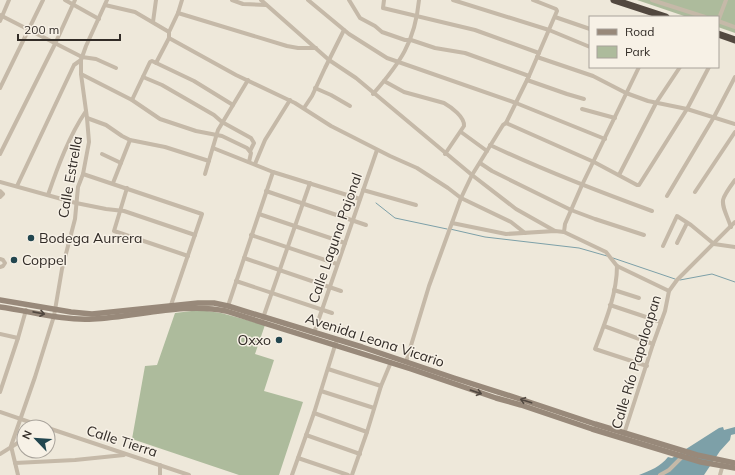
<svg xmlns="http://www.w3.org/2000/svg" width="735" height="475" viewBox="0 0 735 475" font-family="Mulish,sans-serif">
<rect width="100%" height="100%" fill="#eee8da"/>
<g fill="#adbb9c">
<polygon points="637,0 735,0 735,33 718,27 718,17 687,17"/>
<polygon points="200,310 221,313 265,325 255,354 274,360 264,391 303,402 279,475 239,475 132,439 145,366 157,365 175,313"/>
</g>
<path fill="#7da0a8" d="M723 427 724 430 735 427V434L731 435 730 440 720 451 704 475H639C651 470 660 467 668 457L672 458 719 428Z"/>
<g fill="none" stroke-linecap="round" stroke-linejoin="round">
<g stroke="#7da0a8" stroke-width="1">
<polyline points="376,203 395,218 447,229"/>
<polyline points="450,229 485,237 579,248 607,256"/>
<polyline points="613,258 675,279"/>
<polyline points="680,280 712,274 735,282"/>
</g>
<g stroke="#c5b9a8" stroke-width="4">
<polyline points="65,0 99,19"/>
<polyline points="182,0 178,13 169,32 169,38 236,75 295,103 331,126 390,156 417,168 448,188 461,198 511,222 525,233"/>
<polyline points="232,0 243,4 266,5"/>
<polyline points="261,0 329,60 356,78 472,175 516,209 555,231"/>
<polyline points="308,0 349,34 387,58 516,103 605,139"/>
<polyline points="349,0 360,18 375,26 382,32 405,40 411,40 435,48 465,53 529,76"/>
<polyline points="384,0 383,8 475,30 539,53"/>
<polyline points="453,0 549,30 590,47"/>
<polyline points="652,0 705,17"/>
<polyline points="726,0 718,21 735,27"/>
<polyline points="105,5 135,12 169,32"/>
<polyline points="178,13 287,46 298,48 316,48"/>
<polyline points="0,15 82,57 96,59 116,68"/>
<polyline points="555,17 590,29"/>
<polyline points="0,21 9,0"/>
<polyline points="153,22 156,0"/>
<polyline points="537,57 593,76 626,93 648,101 687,109 735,124"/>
<polyline points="156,63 169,38"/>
<polyline points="81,74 132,100 160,119 196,131 222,136 247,148 251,153 249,162"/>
<polyline points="143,77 162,85 214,115 222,122 251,138 254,143 250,151"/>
<polyline points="527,80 567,94 584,99"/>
<path d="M384 81 404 92 444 103C451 107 465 117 464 126L445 154"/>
<polyline points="0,88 43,0"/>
<polyline points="315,88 331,95 350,106"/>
<path d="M373 94C400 63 415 42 419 0"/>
<polyline points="132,100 150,62 152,61 194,81 233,105"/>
<polyline points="304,108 312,96 325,68 344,30"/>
<polyline points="582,109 615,118"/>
<polyline points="87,118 106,125 122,136 130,140 165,147 209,161"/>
<polyline points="506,123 594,162 637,185 639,185 687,109 709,67"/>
<polyline points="461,132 487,151"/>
<path d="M490 145C543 170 597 191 652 211"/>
<polyline points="213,148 273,172 360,199"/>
<polyline points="0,154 55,44 75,0"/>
<polyline points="102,154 121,163"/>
<polyline points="480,163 492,171 571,210 595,219 644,235"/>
<polyline points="255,164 265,140 290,100"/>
<polyline points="83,174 202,214 171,305"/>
<polyline points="205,174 218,130 248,80"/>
<polyline points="619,175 656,103 680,67"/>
<polyline points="0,182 76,203 106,209 124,211 195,235"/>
<polyline points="113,183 130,140"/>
<polyline points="17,186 74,65 81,60"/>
<polyline points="127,188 114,231 188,256"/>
<polyline points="363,190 416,205"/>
<polyline points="0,191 3,194 0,197"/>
<polyline points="266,191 366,225"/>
<polyline points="695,192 735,132"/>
<path d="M48 195C58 166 69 136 86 111"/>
<polyline points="667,196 714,117 735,77"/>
<polyline points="259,214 345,243"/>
<polyline points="452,223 506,234 555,231 564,232 606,252 617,266 669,291"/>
<path d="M731 227C721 200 718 203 735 180"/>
<polyline points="564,232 565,224 582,185 639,67"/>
<polyline points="251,235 337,264"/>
<polyline points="677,243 687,223"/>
<polyline points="663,246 677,216 691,225 714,244 735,247"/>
<polyline points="244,258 341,291"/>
<polyline points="0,259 3,260 5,263 3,266 0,267"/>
<path d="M617 266C617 294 605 323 595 349L647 366"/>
<polyline points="236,281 332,313"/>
<polyline points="614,290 639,298"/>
<polyline points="610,305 661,322"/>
<polyline points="228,306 273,172"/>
<polyline points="263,318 310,183"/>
<polyline points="604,326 653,344"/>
<polyline points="314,333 377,150"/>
<polyline points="0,334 18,338"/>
<polyline points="406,362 429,286 461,198 472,175 503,125 506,123 529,76 557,11 556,9 533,0"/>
<polyline points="328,369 381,386"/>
<polyline points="321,391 374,408"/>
<polyline points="0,392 18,338 26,310"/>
<polyline points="0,412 44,427"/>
<polyline points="314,413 367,432"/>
<polyline points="48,428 189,475"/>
<polyline points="624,434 653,344 665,311 669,291 677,280 735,222"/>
<polyline points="306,435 360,454"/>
<polyline points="0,454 24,439"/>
<polyline points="298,458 348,475"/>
<polyline points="15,463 75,460 124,455"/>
<polyline points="160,465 160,475"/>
<polyline points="18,475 11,446 35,377 54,316 62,269 75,219 78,187 83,174 89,142 87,118 81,74 81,60 86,46 107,0"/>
<polyline points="292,475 314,413 337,339"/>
<polyline points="352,475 367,432 381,386 391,362"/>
<polyline points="660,475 669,470 684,455"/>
<polyline points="720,475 723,464"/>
</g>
<g stroke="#98897a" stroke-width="5.5">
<polyline points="0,300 71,312 92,314 198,303 214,303 228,306 362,347 454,378 517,398 595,424 697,455 735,463"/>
<path d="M0 307C30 311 63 321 93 319 136 317 185 302 226 311L411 369 496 398 521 405 592 429 701 462 735 468"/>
</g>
<g stroke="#52483f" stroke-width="7">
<polyline points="614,0 666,17"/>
<polyline points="718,34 735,40"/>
</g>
</g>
<defs><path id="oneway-shaft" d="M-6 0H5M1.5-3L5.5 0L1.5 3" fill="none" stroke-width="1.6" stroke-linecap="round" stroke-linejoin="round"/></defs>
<g stroke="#514840">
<use href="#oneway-shaft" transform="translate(39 313) rotate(11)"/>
<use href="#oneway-shaft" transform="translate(476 392) rotate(19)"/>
<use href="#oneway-shaft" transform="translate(526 401) rotate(-162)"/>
</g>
<g fill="#22464f" stroke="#f7f1e6" stroke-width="1.5">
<circle cx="31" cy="238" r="4"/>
<circle cx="14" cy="260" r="4"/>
<circle cx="279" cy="340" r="4"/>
</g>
<g text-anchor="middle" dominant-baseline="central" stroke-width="3" stroke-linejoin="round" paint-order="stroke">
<g font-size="14" fill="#322c27" stroke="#f7f1e6">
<text transform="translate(70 177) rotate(-80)">Calle Estrella</text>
<text transform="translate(335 238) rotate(-71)">Calle Laguna Pajonal</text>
<text transform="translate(375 340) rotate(18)">Avenida Leona Vicario</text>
<text transform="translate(636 362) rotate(-73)">Calle Río Papaloapan</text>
<text transform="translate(122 441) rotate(18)">Calle Tierra</text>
</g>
<g font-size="14" fill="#322c27" stroke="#f7f1e6" text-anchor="start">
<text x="39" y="238">Bodega Aurrera</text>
<text x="22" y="260">Coppel</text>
<text x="271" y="340" text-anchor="end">Oxxo</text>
</g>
</g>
<rect x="589" y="16" width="130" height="52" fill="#f7f1e6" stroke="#a8a29a"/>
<rect x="597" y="29" width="20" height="6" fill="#98897a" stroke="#a8a29a"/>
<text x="625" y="36" font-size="12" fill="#322c27">Road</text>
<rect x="597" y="46" width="20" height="12" fill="#adbb9c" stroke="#a8a29a"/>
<text x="625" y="56" font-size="12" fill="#322c27">Park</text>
<g transform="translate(36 439) rotate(295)"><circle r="19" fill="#f7f1e6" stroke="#a8a29a"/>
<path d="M0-3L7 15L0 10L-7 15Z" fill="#22464f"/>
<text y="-6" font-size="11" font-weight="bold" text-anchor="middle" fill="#322c27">N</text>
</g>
<path d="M18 34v6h102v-6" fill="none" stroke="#322c27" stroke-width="2"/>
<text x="24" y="34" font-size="12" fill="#322c27" stroke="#f7f1e6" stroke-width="3" paint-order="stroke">200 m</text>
</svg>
